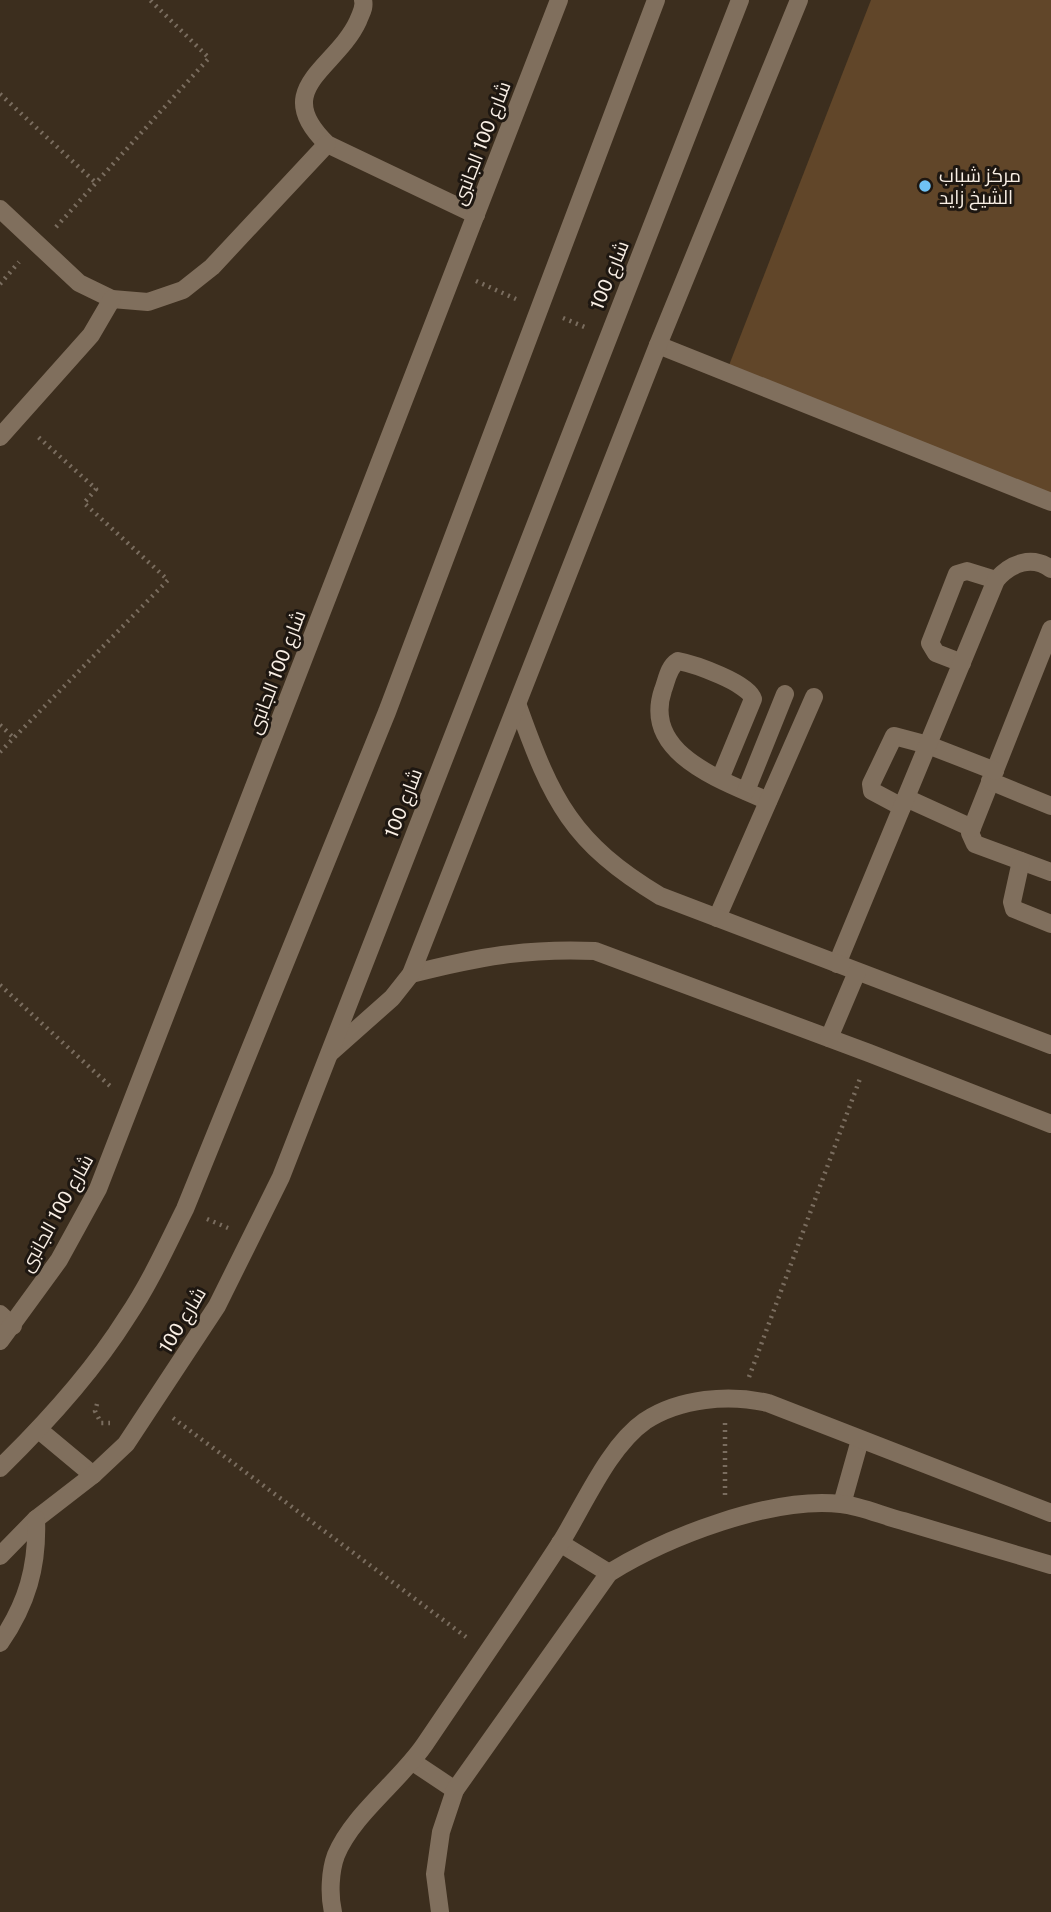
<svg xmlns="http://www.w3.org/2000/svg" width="1051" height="1912" viewBox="0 0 1051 1912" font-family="'Public Sans',Cairo,sans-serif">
<rect width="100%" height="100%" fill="#3c2e1e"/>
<polygon fill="#614629" points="871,0 1051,0 1051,502 726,373"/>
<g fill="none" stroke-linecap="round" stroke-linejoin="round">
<g stroke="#7a6d5f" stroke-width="4.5" stroke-dasharray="2 5" stroke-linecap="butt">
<polyline points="0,94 96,183"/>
<polyline points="56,227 209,58 150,0"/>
<polyline points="476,281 516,299"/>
<polyline points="0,284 19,262"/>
<polyline points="563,318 587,328"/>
<polyline points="0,725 14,738"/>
<polyline points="0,752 168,580 84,503 96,489 36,435"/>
<polyline points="0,985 110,1086"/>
<polyline points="207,1219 228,1228"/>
<polyline points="749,1377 861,1076"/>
<polyline points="97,1404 95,1411 101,1423 110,1423"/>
<polyline points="173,1418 466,1637"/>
<polyline points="725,1423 725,1495"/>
</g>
<g stroke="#806f5d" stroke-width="18">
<polyline points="658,345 1051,502"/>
<polyline points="1051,629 970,833 975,844 1051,872"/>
<polyline points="962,663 936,653 930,643 957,574 967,571 996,580"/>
<path d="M720 779 753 699C749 683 694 664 678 661 668 667 667 680 663 690 641 755 725 781 768 801"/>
<polyline points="990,781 1051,806"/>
<polyline points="746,791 785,694"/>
<polyline points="906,798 972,828"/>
<polyline points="902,807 872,791 871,784 894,736 928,745 995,771"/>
<polyline points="1021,861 1012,902 1014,909 1051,924"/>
<polyline points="717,918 814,697"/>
<path d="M837 964 996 580C1011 563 1032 555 1051 569"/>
</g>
<g stroke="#806f5d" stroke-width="18">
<path d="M363 0C365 8 361 13 358 21 336 69 269 88 327 144L476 215"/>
<polyline points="0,209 79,283 112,299 148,302 183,290 212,267 327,144"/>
<polyline points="0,437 91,335 112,299"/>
<path d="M518 706C552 801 572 843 660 896L1051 1045"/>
<path d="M411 974C478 957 526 948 595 951L869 1053 1051 1124"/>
<polyline points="829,1038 857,972"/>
<polyline points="330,1053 392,998 411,974 658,345 799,0"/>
<polyline points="0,1314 13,1326"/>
<polyline points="0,1341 59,1260 98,1189 559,0"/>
<polyline points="39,1430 93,1475"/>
<path d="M0 1468C47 1422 92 1373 127 1317 150 1283 167 1245 185 1209L387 712 656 0"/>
<polyline points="842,1504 860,1440"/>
<polyline points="560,1543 609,1573"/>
<polyline points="0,1556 36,1519 93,1475 126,1444 217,1306 281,1177 740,0"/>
<path d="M0 1643C27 1604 38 1566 36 1519"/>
<polyline points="413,1762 455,1790"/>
<path d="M333 1912C329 1895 330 1871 336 1855 353 1814 400 1781 425 1744 470 1677 517 1610 561 1542 584 1505 609 1446 645 1421 680 1398 729 1394 768 1403L1051 1513"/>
<path d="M440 1912 435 1874 441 1832 455 1790 609 1573C667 1537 772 1496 841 1504 861 1506 883 1516 903 1521 952 1536 1002 1550 1051 1565"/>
</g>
</g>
<circle fill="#6fc2f4" stroke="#1e1711" stroke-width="2.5" cx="925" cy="186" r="7"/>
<g text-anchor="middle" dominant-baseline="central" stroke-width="6" stroke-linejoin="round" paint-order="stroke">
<g font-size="19" fill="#f9efe5" stroke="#1e1711">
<text transform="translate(481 143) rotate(-69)">شارع 100 الجانبى</text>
<text transform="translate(609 275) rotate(-68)">شارع 100</text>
<text transform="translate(276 672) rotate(-69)">شارع 100 الجانبى</text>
<text transform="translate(403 803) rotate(-69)">شارع 100</text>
<text transform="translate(56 1213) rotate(-61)">شارع 100 الجانبى</text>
<text transform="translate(182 1320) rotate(-59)">شارع 100</text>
</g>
<g font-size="19" fill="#f9efe5" stroke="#1e1711" text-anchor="start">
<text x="939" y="175">مركز شباب<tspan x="939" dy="22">الشيخ زايد</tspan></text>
</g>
</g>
</svg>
